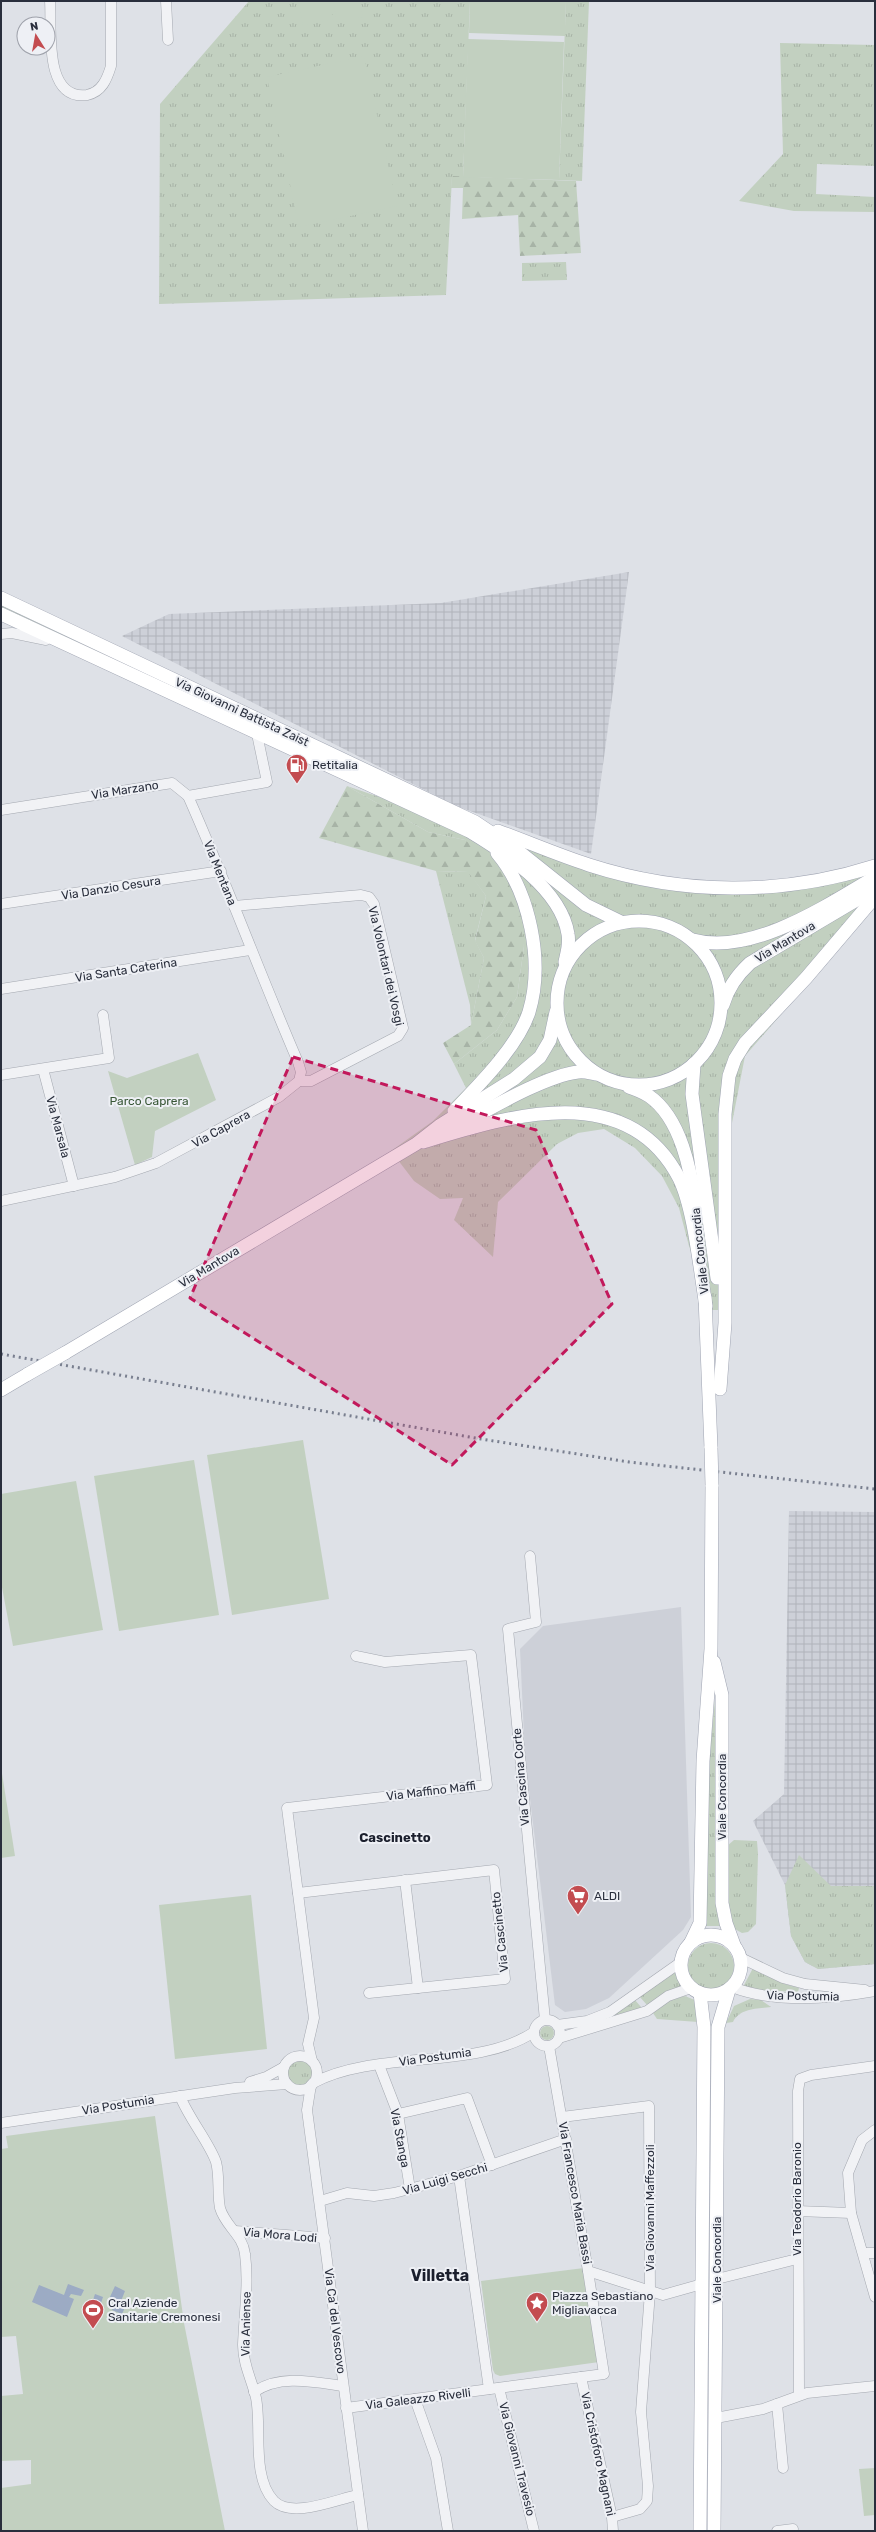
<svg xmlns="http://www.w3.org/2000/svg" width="876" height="2532" viewBox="0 0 876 2532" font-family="Rubik,sans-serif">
<defs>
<pattern id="industrial-grid" width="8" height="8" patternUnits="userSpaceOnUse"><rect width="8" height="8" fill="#cdd0d8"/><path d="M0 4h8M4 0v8" fill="none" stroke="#b0b3ba"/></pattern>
<pattern id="grass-tufts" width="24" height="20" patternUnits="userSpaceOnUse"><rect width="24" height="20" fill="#c2d0c0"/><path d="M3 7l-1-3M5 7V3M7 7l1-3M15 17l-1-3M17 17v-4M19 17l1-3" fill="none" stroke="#a7b3a6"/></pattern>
<pattern id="forest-firs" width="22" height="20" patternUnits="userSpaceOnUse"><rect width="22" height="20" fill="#c2d0c0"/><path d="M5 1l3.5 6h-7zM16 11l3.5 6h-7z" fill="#a7b3a6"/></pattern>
</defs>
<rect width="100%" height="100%" fill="#dee1e7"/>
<polygon fill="#cdd0d8" points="681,1607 691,1917 683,1930 609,1998 586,2009 565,2012 555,2005 525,1757 520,1649 543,1626"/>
<g fill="url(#industrial-grid)">
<polygon points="629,572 591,854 456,806 122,636 169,614 441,603"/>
<polygon points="789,1511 875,1512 875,1964 818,1969 805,1962 791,1936 785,1885 753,1821 784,1794"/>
</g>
<g fill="url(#grass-tufts)">
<polygon points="249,1 470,1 463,177 452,177 446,295 159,304 160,104"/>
<polygon points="566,1 589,1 582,181 559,180"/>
<polygon points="780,43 875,45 875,166 817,164 816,194 875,197 875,212 794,211 739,201 783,154"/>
<polygon points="566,262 567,280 522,281 522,263"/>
<polygon points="1,600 134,666 132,668 1,608"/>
<polygon points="347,786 618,878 792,889 866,864 875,906 745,1056 732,1123 721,1310 712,1310 689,1246 679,1208 662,1176 635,1148 604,1129 578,1133 557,1144 498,1202 493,1257 454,1220 463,1198 440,1199 414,1181 391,1151 433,1121 466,1088 454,1064 497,1030 517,997 524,946 465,840 428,832"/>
<polygon points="436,871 469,872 486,896 475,940 484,958 471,1025 470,1005"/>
<polygon points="715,1700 717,1908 721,1926 705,1926 709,1760"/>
<polygon points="734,1840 757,1841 758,1854 756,1924 748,1932 742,1933 733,1928 727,1903 727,1846"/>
<polygon points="799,1855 831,1886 875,1886 875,1964 818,1969 805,1962 791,1936 785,1885"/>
<circle cx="711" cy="1966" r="23"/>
<polygon points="753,1968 785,1984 799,1988 798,1992 751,1990 743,1987"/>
<polygon points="675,1971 681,1987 665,1992 647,2005 639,1996"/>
<polygon points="685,1996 697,2001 698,2022 657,2019 653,2013 671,2000"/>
<polygon points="634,1999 642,2008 608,2017"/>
<path d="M750 1999 761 2000 771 2007C757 2009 740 2008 733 2022L726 2023 734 2006Z"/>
<circle cx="547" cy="2033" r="7"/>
<circle cx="300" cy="2073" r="12"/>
</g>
<g fill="url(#forest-firs)">
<polygon points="452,176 576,181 581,253 520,256 518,215 462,219 463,188 451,188"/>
<polygon points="347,786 428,832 465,840 501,867 518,908 524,946 517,997 497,1030 454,1064 443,1043 471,1025 484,958 475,941 486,896 468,872 436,871 319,838"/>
</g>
<g fill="#c2d0c0">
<polygon points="298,1 329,1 333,19 303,25"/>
<polygon points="333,1 360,1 363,17 337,22"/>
<polygon points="470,1 566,1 565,36 469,33"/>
<polygon points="468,39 564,42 559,180 463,177"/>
<polygon points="364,56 397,206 299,227 267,77"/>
<polygon points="198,1053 216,1100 155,1131 152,1157 135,1165 108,1071 127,1078"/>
<polygon points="303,1440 329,1599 232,1615 207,1455"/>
<polygon points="194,1460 219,1615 119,1631 94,1476"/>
<polygon points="76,1481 103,1630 13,1646 1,1582 1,1494"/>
<polygon points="1,1767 15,1856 1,1858"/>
<polygon points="251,1895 267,2049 175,2059 159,1905"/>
<polygon points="155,2116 184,2323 225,2531 1,2531 1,2488 31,2484 31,2460 1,2461 1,2396 23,2394 16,2336 1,2337 1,2149 8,2148 6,2136"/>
<polygon points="584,2268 599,2362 500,2376 495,2374 493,2370 481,2281"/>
<polygon points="875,2468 875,2515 864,2516 859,2469"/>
</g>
<g fill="#9cabc4">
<polygon points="68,2284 84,2290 81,2296 71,2294 69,2297 74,2299 67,2317 32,2302 39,2285 64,2295"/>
<polygon points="115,2286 125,2291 121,2301 127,2303 122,2314 112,2310 115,2299 110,2297"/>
<polygon points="95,2294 103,2297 98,2312 90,2309"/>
</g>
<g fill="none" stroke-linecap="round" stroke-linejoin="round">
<g stroke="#a4a8b0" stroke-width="11">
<g id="minor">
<path d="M50 1C52 28 43 101 87 95 102 92 107 79 111 66V1"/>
<polyline points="166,1 168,40"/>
<polyline points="1,634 12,633 46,640"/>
<polyline points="1,810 172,783 188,796 267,782 257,734"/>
<polyline points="1,904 221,871"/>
<polyline points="234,906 361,895 369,897 374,904 403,1028 398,1036 311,1081 299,1081"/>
<polyline points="1,989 250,950"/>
<polyline points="43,1069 74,1186"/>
<polyline points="1,1075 109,1058 103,1015"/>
<path d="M1 1201 115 1177 156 1163 279 1097 299 1081 301 1072 298 1062C260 974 227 884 188 796"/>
<polyline points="530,1556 536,1622 508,1629 545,2020"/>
<polyline points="405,1880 418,1988"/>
<polyline points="298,1893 494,1870 505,1979 369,1993"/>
<polyline points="741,1958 783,1978 805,1984 865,1990"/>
<path d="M732 1987C776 2004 830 1999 875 1991"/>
<circle cx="547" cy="2033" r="13"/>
<polyline points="557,2025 587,2021 610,2012 681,1962"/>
<polyline points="559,2038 647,2011 668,1996 691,1988"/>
<polyline points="549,2046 588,2271 663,2295 702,2284"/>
<circle cx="300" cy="2073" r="17"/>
<polyline points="312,2061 308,2044 314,2018 287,1808 487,1785 471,1655 385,1662 356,1656"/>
<polyline points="379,2065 398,2114 410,2189"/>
<polyline points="250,2082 266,2077 284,2067"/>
<path d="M313 2083C377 2049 475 2071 534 2032"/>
<polyline points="311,2085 307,2110 363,2531"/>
<path d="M180 2096C188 2117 210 2144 216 2162 220 2177 217 2193 220 2208 225 2226 243 2235 245 2254 249 2284 244 2315 243 2345 243 2365 252 2380 256 2398 262 2427 251 2477 274 2501 292 2519 337 2499 358 2495"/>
<polyline points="398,2114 467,2098 492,2165"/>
<polyline points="562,2117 649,2106 650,2292 641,2412 648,2486 647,2501 640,2509 612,2517"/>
<polyline points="1,2123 235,2088 287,2084"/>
<polyline points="875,2130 862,2140 848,2173 851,2213 875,2297"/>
<polyline points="459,2176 489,2389"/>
<polyline points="320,2201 347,2193 374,2196 394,2193 459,2176 566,2139"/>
<polyline points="797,2211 851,2213"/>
<polyline points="235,2231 325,2238"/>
<polyline points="864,2253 875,2253"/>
<polyline points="717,2279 797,2259"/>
<polyline points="581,2377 612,2517 613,2531"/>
<polyline points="499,2388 534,2531"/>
<path d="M254 2392C280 2374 314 2382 343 2386"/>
<polyline points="799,2395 798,2091 800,2079 811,2075 875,2066"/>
<polyline points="415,2399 436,2458 448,2531"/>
<polyline points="777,2404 783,2468"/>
<polyline points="346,2408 604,2374 588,2271"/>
<polyline points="716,2418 763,2409 807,2393 875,2386"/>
<polyline points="777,2531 793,2529"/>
</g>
</g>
<g stroke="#9fa4b2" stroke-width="14">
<g id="major">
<polyline points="1,598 475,822 517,850 586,905 621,922"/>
<path d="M1 614 469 831C504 852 561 889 568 934 570 944 567 952 565 962"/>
<path d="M498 831C528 842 558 855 589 865 682 895 782 896 875 866"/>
<circle cx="639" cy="1003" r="82"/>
<path d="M693 940C751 956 826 906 875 877"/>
<path d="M723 1005C728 987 737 975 750 963L875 889"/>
<polyline points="694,1064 692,1094 717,1278"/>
<path d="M629 1087C635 1089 643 1092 649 1096 681 1118 691 1171 696 1208"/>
<path d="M454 1111C479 1085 518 1046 529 1012 544 962 530 892 497 853"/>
<path d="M454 1128C486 1111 544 1076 578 1072 584 1071 590 1073 596 1074"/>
<path d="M423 1142C508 1116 627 1078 679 1178 694 1208 700 1271 706 1306"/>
<polyline points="705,1297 711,1448"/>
<polyline points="65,1353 416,1144 439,1126 514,1079 540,1057 550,1040 556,1012"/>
<polyline points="720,1389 725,1323 725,1114 729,1076 735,1059 745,1043 806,978 875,897"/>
<polyline points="1,1390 28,1374"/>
<polyline points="714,1662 722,1695 722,1903 726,1923 734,1945"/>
<circle cx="711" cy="1965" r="30"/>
<polyline points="691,1942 700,1923 703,1761 711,1649 712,1485"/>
<polyline points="700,1993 704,2027 700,2531"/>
<polyline points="714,2531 718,2027 729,1990"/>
</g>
</g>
<use href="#minor" stroke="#f1f2f5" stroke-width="10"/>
<use href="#major" stroke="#fff" stroke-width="13"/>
<polyline stroke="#797f8f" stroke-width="3" stroke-dasharray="2 4" stroke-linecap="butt" points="1,1354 481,1439 629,1462 875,1489"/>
<g stroke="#9fa4b2" stroke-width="14" stroke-linecap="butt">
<g id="major-bridge">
<polyline points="28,1374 65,1353"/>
<polyline points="711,1448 712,1485"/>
</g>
</g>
<use href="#major-bridge" stroke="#fff" stroke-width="13"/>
</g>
<path fill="#c2185b" fill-opacity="0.2" stroke="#c2185b" stroke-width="3" stroke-dasharray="8 5" stroke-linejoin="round" d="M293 1057 536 1130 612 1304 452 1465 190 1298Z"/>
<defs>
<g id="fuel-pin" transform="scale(1.15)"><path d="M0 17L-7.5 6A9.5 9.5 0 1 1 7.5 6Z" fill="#c34c50" stroke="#eef0f5"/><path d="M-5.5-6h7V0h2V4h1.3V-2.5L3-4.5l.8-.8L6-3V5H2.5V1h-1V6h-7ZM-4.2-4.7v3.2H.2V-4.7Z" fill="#fff"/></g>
<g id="supermarket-pin" transform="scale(1.15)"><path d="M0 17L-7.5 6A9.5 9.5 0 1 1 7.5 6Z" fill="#c34c50" stroke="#eef0f5"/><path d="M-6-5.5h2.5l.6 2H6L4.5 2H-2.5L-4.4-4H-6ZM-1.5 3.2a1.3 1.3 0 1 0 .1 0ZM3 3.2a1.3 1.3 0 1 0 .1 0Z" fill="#fff"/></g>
<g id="sight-pin" transform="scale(1.15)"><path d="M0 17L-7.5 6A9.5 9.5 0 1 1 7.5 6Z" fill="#c34c50" stroke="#eef0f5"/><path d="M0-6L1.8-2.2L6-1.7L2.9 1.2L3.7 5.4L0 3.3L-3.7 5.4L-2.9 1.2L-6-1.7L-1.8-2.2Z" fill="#fff"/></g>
<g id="stadium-pin" transform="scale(1.15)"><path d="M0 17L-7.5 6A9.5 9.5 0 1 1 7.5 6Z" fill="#c34c50" stroke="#eef0f5"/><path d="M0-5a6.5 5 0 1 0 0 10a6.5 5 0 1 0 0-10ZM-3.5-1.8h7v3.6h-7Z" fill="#fff"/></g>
</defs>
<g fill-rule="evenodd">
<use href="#fuel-pin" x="297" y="765"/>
<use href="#supermarket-pin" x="578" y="1896"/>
<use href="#sight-pin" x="537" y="2303"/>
<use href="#stadium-pin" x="93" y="2310"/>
</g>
<g text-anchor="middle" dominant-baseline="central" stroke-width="4" stroke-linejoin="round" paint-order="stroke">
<g font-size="12" fill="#292e3c" stroke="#eef0f5">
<text transform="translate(242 712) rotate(25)">Via Giovanni Battista Zaist</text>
<text transform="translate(125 790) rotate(-9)">Via Marzano</text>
<text transform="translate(220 873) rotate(68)">Via Mentana</text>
<text transform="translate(111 888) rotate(-9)">Via Danzio Cesura</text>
<text transform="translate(785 942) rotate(-31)">Via Mantova</text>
<text transform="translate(386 966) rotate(77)">Via Volontari dei Vosgi</text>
<text transform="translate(126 970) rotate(-9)">Via Santa Caterina</text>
<text transform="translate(58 1127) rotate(75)">Via Marsala</text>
<text transform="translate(221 1129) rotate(-29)">Via Caprera</text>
<text transform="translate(700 1251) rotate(-96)">Viale Concordia</text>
<text transform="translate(209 1267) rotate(-31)">Via Mantova</text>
<text transform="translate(521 1777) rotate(-95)">Via Cascina Corte</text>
<text transform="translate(431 1791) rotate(-7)">Via Maffino Maffi</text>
<text transform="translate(722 1797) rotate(-90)">Viale Concordia</text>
<text transform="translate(500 1932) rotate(-96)">Via Cascinetto</text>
<text transform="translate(803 1996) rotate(1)">Via Postumia</text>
<text transform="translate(435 2057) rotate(-8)">Via Postumia</text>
<text transform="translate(118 2105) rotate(-9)">Via Postumia</text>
<text transform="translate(400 2138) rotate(79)">Via Stanga</text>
<text transform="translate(445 2179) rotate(-16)">Via Luigi Secchi</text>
<text transform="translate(575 2193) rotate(80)">Via Francesco Maria Bassi</text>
<text transform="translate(797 2199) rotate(-90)">Via Teodorio Baronio</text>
<text transform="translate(650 2208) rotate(-90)">Via Giovanni Maffezzoli</text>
<text transform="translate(280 2235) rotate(5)">Via Mora Lodi</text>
<text transform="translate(717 2260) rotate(-90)">Viale Concordia</text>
<text transform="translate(335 2321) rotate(83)">Via Ca' del Vescovo</text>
<text transform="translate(246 2324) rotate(-89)">Via Aniense</text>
<text transform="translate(418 2399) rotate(-7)">Via Galeazzo Rivelli</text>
<text transform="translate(598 2454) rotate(78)">Via Cristoforo Magnani</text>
<text transform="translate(517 2459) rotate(76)">Via Giovanni Travesio</text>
</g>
<g font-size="12" fill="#292e3c" stroke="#eef0f5" text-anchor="start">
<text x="312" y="765">Retitalia</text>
<text x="594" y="1896">ALDI</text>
<text x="552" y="2296">Piazza Sebastiano<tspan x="552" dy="14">Migliavacca</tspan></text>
<text x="108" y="2303">Cral Aziende<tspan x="108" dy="14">Sanitarie Cremonesi</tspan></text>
</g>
<g font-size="12" fill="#395737" stroke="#eef0f5">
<text x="149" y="1101">Parco Caprera</text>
</g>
<g font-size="13" font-weight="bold" fill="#1b1f2d" stroke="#eef0f5">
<text x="395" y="1837">Cascinetto</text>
</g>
<g font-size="16" font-weight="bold" fill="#1b1f2d" stroke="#eef0f5">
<text x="440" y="2275">Villetta</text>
</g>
</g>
<rect width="876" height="2532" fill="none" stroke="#292e3c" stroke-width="4"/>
<g transform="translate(36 36) rotate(349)"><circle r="19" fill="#eef0f5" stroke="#9fa2ab"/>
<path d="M0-3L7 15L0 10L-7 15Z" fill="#c34c50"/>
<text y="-6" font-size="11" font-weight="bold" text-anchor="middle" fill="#292e3c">N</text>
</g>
</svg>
